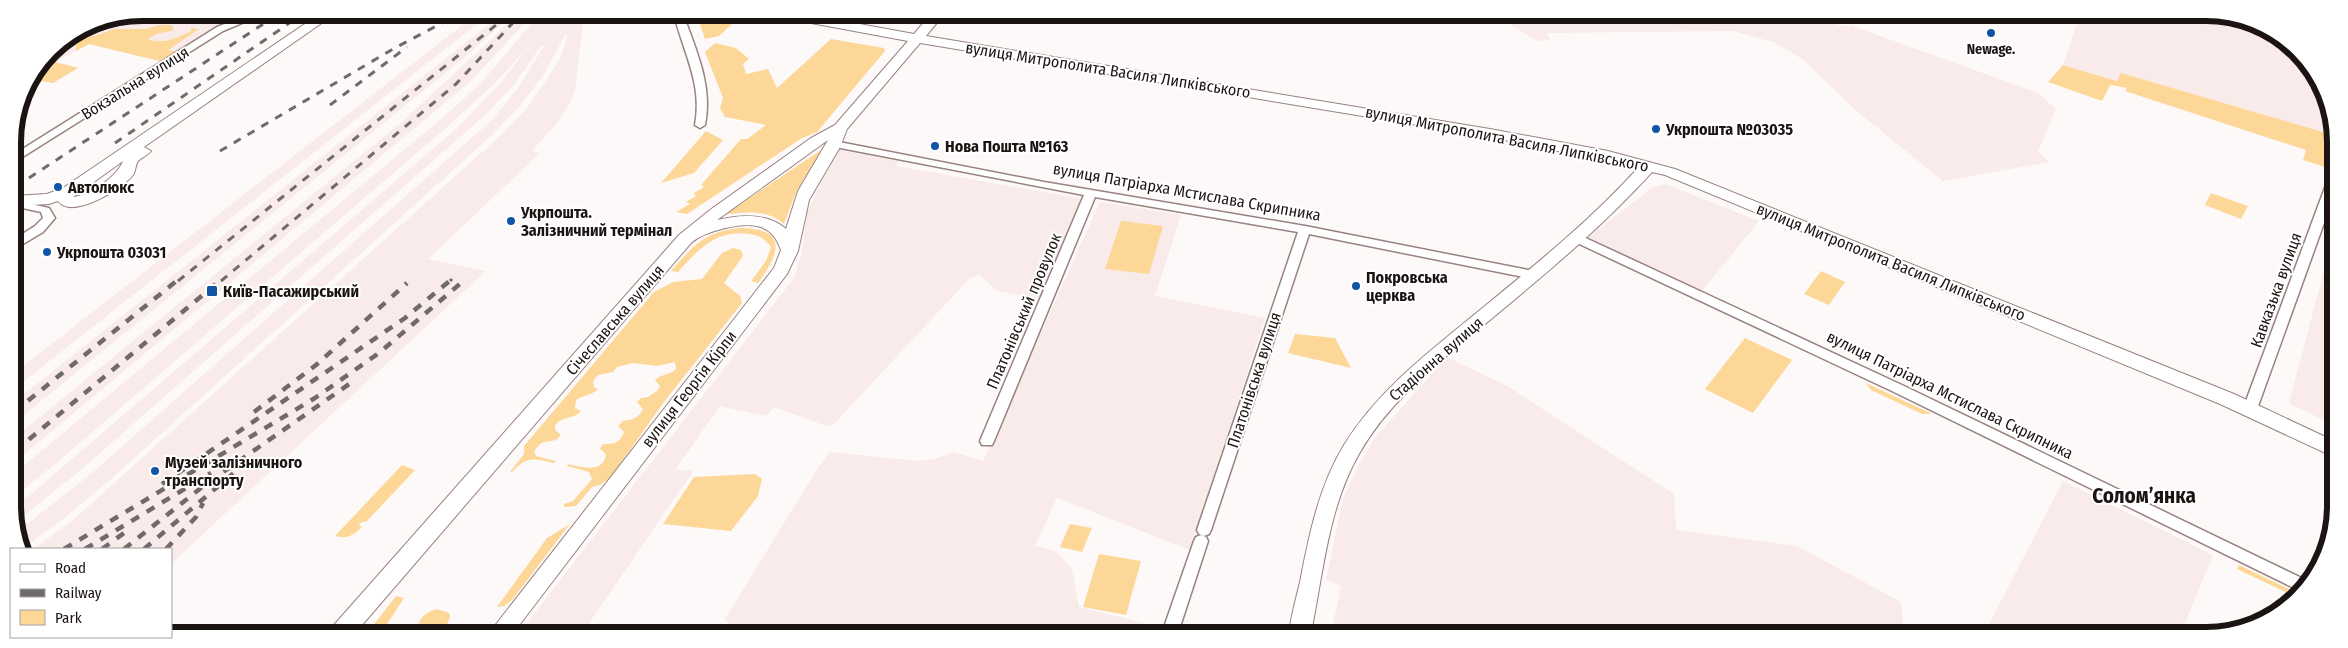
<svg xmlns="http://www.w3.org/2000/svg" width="2348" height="648" viewBox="0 0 2348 648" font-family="'Fira Sans Condensed',sans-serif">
<rect width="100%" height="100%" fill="#fef9f9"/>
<g fill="#f8ebe9">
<polygon points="142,13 238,13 181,51 158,61 89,44 56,62 78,68 53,83 31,79 51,50 93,22"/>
<polygon points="478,13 491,13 14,389 14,373"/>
<polygon points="503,13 514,13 465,57 14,423 14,402"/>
<polygon points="519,13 534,13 471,81 15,462 14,438 403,121"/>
<polygon points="540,13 589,13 583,22 575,90 569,105 556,124 532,151 540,153 428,259 486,271 171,564 171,549 33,549 72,521 501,135 527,108 549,76 560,59 568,35 565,35 543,76 519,107 493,134 111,479 63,519 23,548 16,533 93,472 492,120 519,87 544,46 541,46 513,86 484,116 83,468 15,523 15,508 456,129 500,84 528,47 494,84 447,127 54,465 15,496 15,473 446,115 482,82"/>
<polygon points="1482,15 1794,16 1849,27 1850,25 2038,93 2056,109 2038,152 2050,162 1943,181 1853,108 1805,61 1776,43 1733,31 1547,33 1550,40 1537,41 1501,19 1483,18"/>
<polygon points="2064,16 2239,17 2303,57 2333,120 2328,119 2323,132 2121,73 2118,81 2063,65 2078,20"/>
<polygon points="838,150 899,161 896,166 1084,199 1040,299 997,291 980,275 971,277 832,426 826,426 774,407 766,416 720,406 675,470 691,470 692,473 583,632 520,632 794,278 802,252 807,212"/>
<polygon points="1665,184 1759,221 1701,292 1587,238 1653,187"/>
<polygon points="1100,202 1181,215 1155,296 1265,318 1190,550 1057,498 1035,546 1056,551 1072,569 1079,607 1149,624 1146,633 737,632 725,619 816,471 830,452 919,461 935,459 954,452 983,461"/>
<polygon points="2324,270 2332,273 2332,424 2289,403"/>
<polygon points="1447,357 1507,386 1674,494 1676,530 1797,546 1901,602 1904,635 1331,634 1341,586 1326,580 1343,499 1358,466 1374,439"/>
<polygon points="2063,481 2213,555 2180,635 1984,634"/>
</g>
<g fill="#fdd797">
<path d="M863 14H930C910 29 884 19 862 16Z"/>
<polygon points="697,16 732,24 719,36 705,39"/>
<path d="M160 25H171L174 30 156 34 148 39C161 45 179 38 191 31V28L199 29 168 50 179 52 164 62 89 44 76 51V42L67 40 98 35 114 29H146Z"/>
<polygon points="831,39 884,48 885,51 817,132 802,138 687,214 676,212 690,204 686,202 696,196 694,193 704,187 701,185 741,139 747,139 766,125 725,117 720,108 723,98 705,52 715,43 736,48 749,59 743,64 746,74 768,69 777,88"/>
<polygon points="55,62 78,68 53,83 31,79 42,63"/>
<polygon points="2063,65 2117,81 2121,73 2323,132 2333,138 2333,145 2325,167 2303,160 2306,150 2125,91 2127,88 2110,85 2102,101 2048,82"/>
<polygon points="706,131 723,140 694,173 661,183"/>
<path d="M821 150 796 192 784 224C767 209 744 212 724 215Z"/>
<polygon points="2211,193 2248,206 2241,219 2205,205"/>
<polygon points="1121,221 1163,226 1149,274 1105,269"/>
<path d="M739 228C789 228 780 253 758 283L751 281 766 261 771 247C765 239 759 235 749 234 716 229 698 250 678 272L671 271C693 246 704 232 739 228Z"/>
<path d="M733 248 741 250 743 256 724 283 740 296 742 303 664 402 610 478 600 485 592 487 576 506 564 507V504L573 501 592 479 589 472 567 466 568 464C580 467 604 474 606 454L600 449 603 444C613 445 621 442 624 432L618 426 623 421C632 420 639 418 643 409L637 402 641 398 648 397 658 390 660 386 655 380C661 374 670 375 676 369L675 362 657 366 633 363 617 367 613 372 598 375 593 381 594 387 598 389C593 395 583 395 576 400L575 408 581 411C574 420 562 415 555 426V430L561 435 556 440 541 443 534 451 536 456 556 461 554 463C534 459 527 455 512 472H510L524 454V446L654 292 673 282 702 279 722 253Z"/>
<polygon points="1821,271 1845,282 1829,305 1804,294"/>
<polygon points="1295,334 1335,338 1351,368 1288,353"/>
<polygon points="1745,338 1792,360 1753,413 1705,389"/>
<polygon points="1866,383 1932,414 1922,414 1871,390"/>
<path d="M402 465 415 470 367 521 360 523 359 525 362 527C353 536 347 539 335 536Z"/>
<polygon points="755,474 762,479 758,496 731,531 663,524 694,477"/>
<polygon points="570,524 512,600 504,606 497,607 547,538"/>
<polygon points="1070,524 1092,528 1082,552 1060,547"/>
<polygon points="1099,554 1141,561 1126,615 1083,607"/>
<polygon points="2239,565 2299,594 2296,597 2237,569"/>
<polygon points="396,596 404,598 382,632 372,632 375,623"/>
<path d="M437 609 449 613 450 616C447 633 433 632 420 632L418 629C418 617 427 612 437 609Z"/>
</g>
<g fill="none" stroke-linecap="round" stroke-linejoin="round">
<g stroke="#97827f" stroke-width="3">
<g id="street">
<polygon points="253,13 266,13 223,31 13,163 13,155 217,27"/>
<path d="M674 14H683C696 50 713 86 705 125L700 128 695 125C703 84 683 52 674 14Z"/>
<polygon points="834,141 1044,182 1305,226 1533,271 1539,275 1533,279 1309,234 1211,530 1209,534 1204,536 1199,534 1197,530 1298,232 1095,197 994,441 992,445 982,445 980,441 1084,195 830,146 830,142"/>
<polygon points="2333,179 2333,198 2257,409 2255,412 2245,412 2243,409 2327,182"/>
<polygon points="13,200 49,208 55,218 43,232 13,250 13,240 35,226 43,218 41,212 13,206"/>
<polygon points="1577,234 1904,386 2310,582 2300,591 1894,392 1573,241 1571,238"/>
<polygon points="1201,535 1206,537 1208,541 1178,633 1162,633 1194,541 1196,537"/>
</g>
</g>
<g stroke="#97827f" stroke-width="2">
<g id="secondary">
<path d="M321 13H336L144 147 151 151C147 156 142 157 138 161 135 165 136 171 133 175 122 189 72 220 58 201L49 204 13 206V196L47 194 63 188ZM123 161C118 176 89 196 73 197Z"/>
<path d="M778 14H805L914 34 931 14H944L926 36 1490 129 1608 151 1675 169 2234 394 2332 440V456L2220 404 1665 175 1652 172C1604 225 1550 270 1496 315 1446 357 1391 397 1359 454 1328 508 1323 574 1311 633H1289C1291 616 1296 599 1300 582 1309 535 1319 486 1344 445 1378 390 1430 351 1480 310 1535 265 1590 221 1638 168L1490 137 920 43 847 129 840 147 809 200 798 251 787 274 514 632H490L774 268 781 250C777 239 772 231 761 227 744 221 704 231 691 243L356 632H331L334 625 679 235 710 210 811 138 835 125 908 41 784 18ZM828 140 798 191 786 229C767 212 739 215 717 220Z"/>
</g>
</g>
<use href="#street" fill="#fff" fill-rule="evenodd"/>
<use href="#secondary" fill="#fff" fill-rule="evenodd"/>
<g stroke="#716a6a" stroke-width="3" stroke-dasharray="8 8" stroke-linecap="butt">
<polyline points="330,105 407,47"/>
<polyline points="115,143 304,13"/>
<polyline points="220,151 393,49 461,13"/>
<polyline points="29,178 280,13"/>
<polyline points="178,281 511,13"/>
<polyline points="221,281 456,84 522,13"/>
<polyline points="450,281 452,279"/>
</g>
<g stroke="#716a6a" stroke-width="4.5" stroke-dasharray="9 9" stroke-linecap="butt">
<polyline points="14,412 179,279"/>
<polyline points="254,412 316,365 407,283"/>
<polyline points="15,451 222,279"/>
<polyline points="162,484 405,318 452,279"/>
<polyline points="64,549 315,398 379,353 461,283"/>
<polyline points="85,549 211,473"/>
<polyline points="102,549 124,533"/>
<polyline points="124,549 206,484 355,380"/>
<polyline points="144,549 241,467"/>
<polyline points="166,549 196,517 203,503"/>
</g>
</g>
<g fill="#1054a4" stroke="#fff" stroke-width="2">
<circle cx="1991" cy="33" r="5"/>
<circle cx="1656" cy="129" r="5"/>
<circle cx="935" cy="146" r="5"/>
<circle cx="58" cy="187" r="5"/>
<circle cx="511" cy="221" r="5"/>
<circle cx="47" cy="252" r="5"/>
<circle cx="1356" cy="286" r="5"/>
<rect x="206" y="285" width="12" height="12" rx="2.5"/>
<circle cx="155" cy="471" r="5"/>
</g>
<g text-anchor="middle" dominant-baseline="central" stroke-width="4" stroke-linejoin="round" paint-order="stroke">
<g font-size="14" font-weight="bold" fill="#1c1413" stroke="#fff">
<text x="1991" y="49">Newage.</text>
</g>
<g font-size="16" fill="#1c1413" stroke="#fff">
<text transform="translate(1108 70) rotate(9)">вулиця Митрополита Василя Липківського</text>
<text transform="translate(135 83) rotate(-32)">Вокзальна вулиця</text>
<text transform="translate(1507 139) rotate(11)">вулиця Митрополита Василя Липківського</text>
<text transform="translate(1187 192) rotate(10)">вулиця Патріарха Мстислава Скрипника</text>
<text transform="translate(1891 262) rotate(22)">вулиця Митрополита Василя Липківського</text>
<text transform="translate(2276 290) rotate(-70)">Кавказька вулиця</text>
<text transform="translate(1024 311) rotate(-67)">Платонівський провулок</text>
<text transform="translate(615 320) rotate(-49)">Січеславська вулиця</text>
<text transform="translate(1436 359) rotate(-41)">Стадіонна вулиця</text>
<text transform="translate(1254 380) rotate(-72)">Платонівська вулиця</text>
<text transform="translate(689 389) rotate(-52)">вулиця Георгія Кірпи</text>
<text transform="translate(1950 395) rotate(26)">вулиця Патріарха Мстислава Скрипника</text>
</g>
<g font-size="16" font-weight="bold" fill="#1c1413" stroke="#fff" text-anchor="start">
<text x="1666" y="129">Укрпошта №03035</text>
<text x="945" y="146">Нова Пошта №163</text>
<text x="68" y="187">Автолюкс</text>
<text x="521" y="212">Укрпошта.<tspan x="521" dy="18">Залізничний термінал</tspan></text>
<text x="57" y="252">Укрпошта 03031</text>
<text x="1366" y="277">Покровська<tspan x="1366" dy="18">церква</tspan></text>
<text x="223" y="291">Київ-Пасажирський</text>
<text x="165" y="462">Музей залізничного<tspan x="165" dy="18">транспорту</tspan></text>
</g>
<g font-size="21" font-weight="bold" fill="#1c1413" stroke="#fff">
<text x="2144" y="496">Соломʼянка</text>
</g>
</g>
<path d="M0 0H2348V648H0ZM142 21H2206A121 121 0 0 1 2327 142V506A121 121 0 0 1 2206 627H142A121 121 0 0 1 21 506V142A121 121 0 0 1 142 21Z" fill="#fff" fill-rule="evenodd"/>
<path fill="none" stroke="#1c1413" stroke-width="6" d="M142 21H2206A121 121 0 0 1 2327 142V506A121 121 0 0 1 2206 627H142A121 121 0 0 1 21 506V142A121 121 0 0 1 142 21Z"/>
<rect x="10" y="548" width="162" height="90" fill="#ffffff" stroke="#a4a1a1"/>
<rect x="20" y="564" width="25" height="8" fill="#ffffff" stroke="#a4a1a1"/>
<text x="55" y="573" font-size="15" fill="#1c1413">Road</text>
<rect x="20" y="589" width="25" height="8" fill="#716a6a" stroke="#a4a1a1"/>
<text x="55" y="598" font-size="15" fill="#1c1413">Railway</text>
<rect x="20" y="610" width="25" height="15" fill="#fdd797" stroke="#a4a1a1"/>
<text x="55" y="623" font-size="15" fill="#1c1413">Park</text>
</svg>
